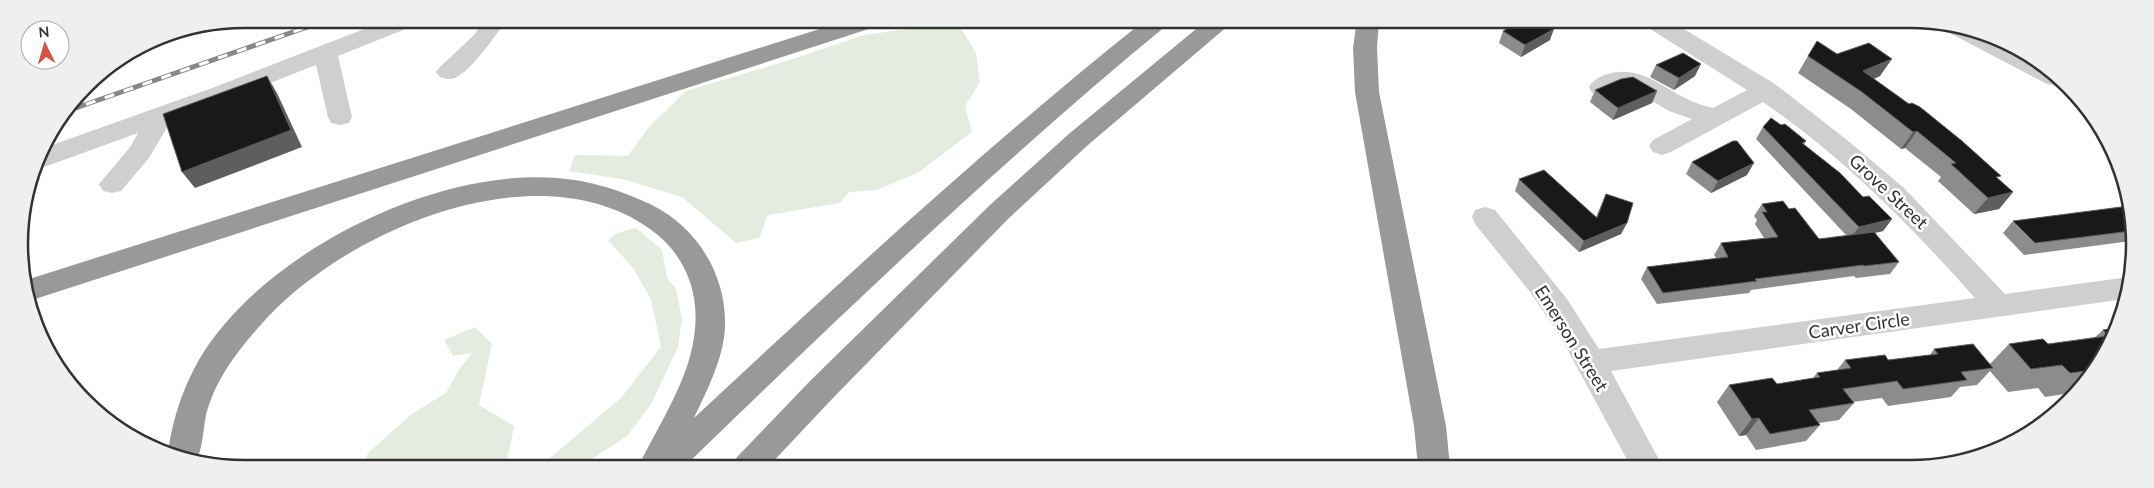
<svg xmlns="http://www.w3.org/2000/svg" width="2154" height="488" viewBox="0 0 2154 488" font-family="Lato,sans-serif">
<rect width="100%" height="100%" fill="#fff"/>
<g fill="#e4ebdf">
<polygon points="957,22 976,53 980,82 965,106 972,132 919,172 877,190 849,192 840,203 768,215 759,238 736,243 682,197 622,179 569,171 575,155 628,156 649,127 686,91 793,59 864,35"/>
<polygon points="636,228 662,250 667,278 676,289 682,319 678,347 651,404 628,435 580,467 539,467 621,398 661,347 651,299 633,268 608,240 617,233"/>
<polygon points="475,327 492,344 479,405 514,426 506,467 363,467 368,453 413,413 446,393 458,371 472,353 453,356 444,340"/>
</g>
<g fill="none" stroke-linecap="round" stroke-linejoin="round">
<g fill="#cfcfcf" fill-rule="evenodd">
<polygon points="390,19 421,19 418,24 338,56 352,117 349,123 340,125 331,123 328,117 316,65 170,122 149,158 121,191 112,193 103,191 99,184 131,146 138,133 47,166 36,168 41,149 215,87"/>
<path d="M485 19H507C497 34 471 71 455 78 449 80 445 79 440 77L436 72 440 67 474 35Z"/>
<path d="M1641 20H1669L1775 84 1847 140 1904 188 2005 294 2129 277 2132 278 2125 299 1611 371 1663 467H1631L1559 334 1530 292 1475 224 1472 217 1475 210 1485 207 1495 210 1567 299 1599 349 1975 298C1910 225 1844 158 1763 102L1671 152 1662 155 1653 152 1649 146 1653 140 1692 119 1669 111 1628 87H1619L1601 95 1592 93 1589 87C1593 80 1600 76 1608 74 1639 65 1660 86 1687 99 1695 103 1704 106 1713 108L1747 90 1644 25Z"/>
<polygon points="1941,21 2006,43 2030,56 2062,84 2055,86 2047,84 1942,29 1939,24"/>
</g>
<g fill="#999" fill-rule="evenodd">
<polygon points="851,19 887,19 884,24 29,301 26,280"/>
<path d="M1145 20H1170L1167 25C998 164 841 315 684 467H638C659 424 691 378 695 329 699 289 683 252 650 229 536 147 339 232 258 328 235 354 215 381 206 415 203 430 203 448 196 461L168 451C173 418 183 387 200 358 264 252 434 168 557 178 589 180 623 191 652 205 698 228 727 276 725 328 723 360 707 390 694 418 841 281 988 145 1145 20Z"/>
<polygon points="1207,20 1232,20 1229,25 1088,145 1008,219 832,399 768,467 732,467 737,457 810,381 990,205 1070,133"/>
<polygon points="1357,20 1379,20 1377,48 1379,92 1446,426 1450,467 1418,467 1414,426 1355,92 1353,48"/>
</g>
<g stroke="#878787" stroke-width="5">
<polyline id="rail" points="67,111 330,19"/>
</g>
<use href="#rail" stroke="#fff" stroke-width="3" stroke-dasharray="10" stroke-linecap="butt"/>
</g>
<g fill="#8c8c8c">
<polygon points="623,19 654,19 649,26 625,24"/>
<polygon points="1503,31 1550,40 1521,57 1499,43"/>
<polygon points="1837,54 1880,76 1874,79 1999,179 2013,192 1999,209 1974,214 1938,181 1941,177 1905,148 1901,149 1851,109 1798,73 1808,56"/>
<polygon points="1656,65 1695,76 1674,90 1650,77"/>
<polygon points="1595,90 1657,91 1652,103 1613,120 1590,102"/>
<polygon points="1781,125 1806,141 1804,145 1863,197 1892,219 1883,231 1875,233 1899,262 1890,274 1856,278 1854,276 1751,290 1749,293 1657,304 1641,279 1647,267 1716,258 1714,255 1721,243 1764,238 1755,224 1757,220 1754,216 1762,204 1789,209 1819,239 1847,236 1756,139 1763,127"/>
<polygon points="1692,162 1747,175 1711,193 1686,174"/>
<polygon points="1519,179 1596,217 1606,194 1627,223 1621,234 1579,252 1515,191"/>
<polygon points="2129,206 2131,241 2024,255 2003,233 2013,221"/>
<polygon points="2117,328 2112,344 2077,392 2045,397 2038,388 2008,392 1990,371 1977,385 1960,387 1951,397 1888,406 1882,398 1853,402 1854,403 1839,420 1819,423 1820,425 1806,441 1756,450 1746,435 1739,436 1717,402 1729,385 1777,384 1813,378 1817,373 1837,370 1845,360 1888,360 1930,355 1934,349 1990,364 2009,344 2048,344 2095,337 2103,330"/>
</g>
<g fill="#5e5e5e">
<polygon points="647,19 654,19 649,26"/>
<polygon points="1554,29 1550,40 1521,57 1525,45"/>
<polygon points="1892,59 1880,76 1855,87 1863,71"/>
<polygon points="1701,64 1695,76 1674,90 1679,78"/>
<polygon points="267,76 277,93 302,147 195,188 182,172"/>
<polygon points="1657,91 1652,103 1613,120 1618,108"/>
<polygon points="1917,131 1905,148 1901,149 1913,132"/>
<polygon points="1754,163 1747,175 1711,193 1718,181"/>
<polygon points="2013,192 1999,209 1974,214 1988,198"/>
<polygon points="1892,219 1883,231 1850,238 1859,227"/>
<polygon points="1627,223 1621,234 1579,252 1584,241"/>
<polygon points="1759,418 1746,435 1739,436 1752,419"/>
</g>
<g fill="#191919" stroke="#5e5e5e">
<polygon points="1523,20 1544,20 1554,29 1525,45 1503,31"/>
<polygon points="1817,41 1837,54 1869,43 1892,59 1863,71 1909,104 1912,103 1920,107 1962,141 2001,176 1996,177 2013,192 1988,198 1951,164 1956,163 1917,131 1913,132 1862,92 1808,56"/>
<polygon points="1683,53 1701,64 1679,78 1656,65"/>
<polygon points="267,76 291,130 182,172 163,114"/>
<polygon points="1633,77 1657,91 1618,108 1595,90 1621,79"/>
<polygon points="1771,118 1781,125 1785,124 1806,141 1802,143 1840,173 1863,197 1869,196 1892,219 1859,227 1763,127"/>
<polygon points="1733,141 1737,141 1754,163 1718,181 1692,162"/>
<polygon points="1544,170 1597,218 1606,194 1633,203 1627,223 1584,241 1519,179"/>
<polygon points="1783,201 1789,209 1795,208 1819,239 1874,232 1899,262 1864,266 1863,265 1755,279 1757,281 1663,293 1647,267 1728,257 1721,243 1778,237 1762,212 1767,212 1762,204"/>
<polygon points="2129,206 2131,231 2035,243 2013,221"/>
<polygon points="2117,328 2112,344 2093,370 2070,373 2062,365 2031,369 2009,344 2043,339 2048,344 2108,336 2103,330"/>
<polygon points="1973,344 1993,368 1961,372 1967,380 1903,389 1897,381 1843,389 1854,403 1809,410 1820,425 1770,434 1759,418 1752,419 1729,385 1772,378 1777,384 1820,377 1817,373 1851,368 1845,360 1885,355 1888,360 1938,354 1934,349"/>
</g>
<g text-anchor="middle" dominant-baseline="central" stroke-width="5" stroke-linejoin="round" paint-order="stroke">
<g font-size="18" fill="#323232" stroke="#fff">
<text transform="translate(1889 191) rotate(43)">Grove Street</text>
<text transform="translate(1859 325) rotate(-8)">Carver Circle</text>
<text transform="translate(1572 338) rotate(58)">Emerson Street</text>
</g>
</g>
<path d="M0 0H2154V488H0ZM244 28H1910A216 216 0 0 1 2126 244V244A216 216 0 0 1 1910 460H244A216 216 0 0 1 28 244V244A216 216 0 0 1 244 28Z" fill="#efefef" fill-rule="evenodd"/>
<path fill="none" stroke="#323232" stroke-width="2.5" d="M244 28H1910A216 216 0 0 1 2126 244V244A216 216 0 0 1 1910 460H244A216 216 0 0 1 28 244V244A216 216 0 0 1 244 28Z"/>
<g transform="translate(45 45) rotate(355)"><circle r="24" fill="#ffffff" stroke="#adadad"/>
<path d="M0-4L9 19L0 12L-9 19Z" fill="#d85145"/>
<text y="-8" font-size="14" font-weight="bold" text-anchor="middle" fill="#323232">N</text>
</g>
</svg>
